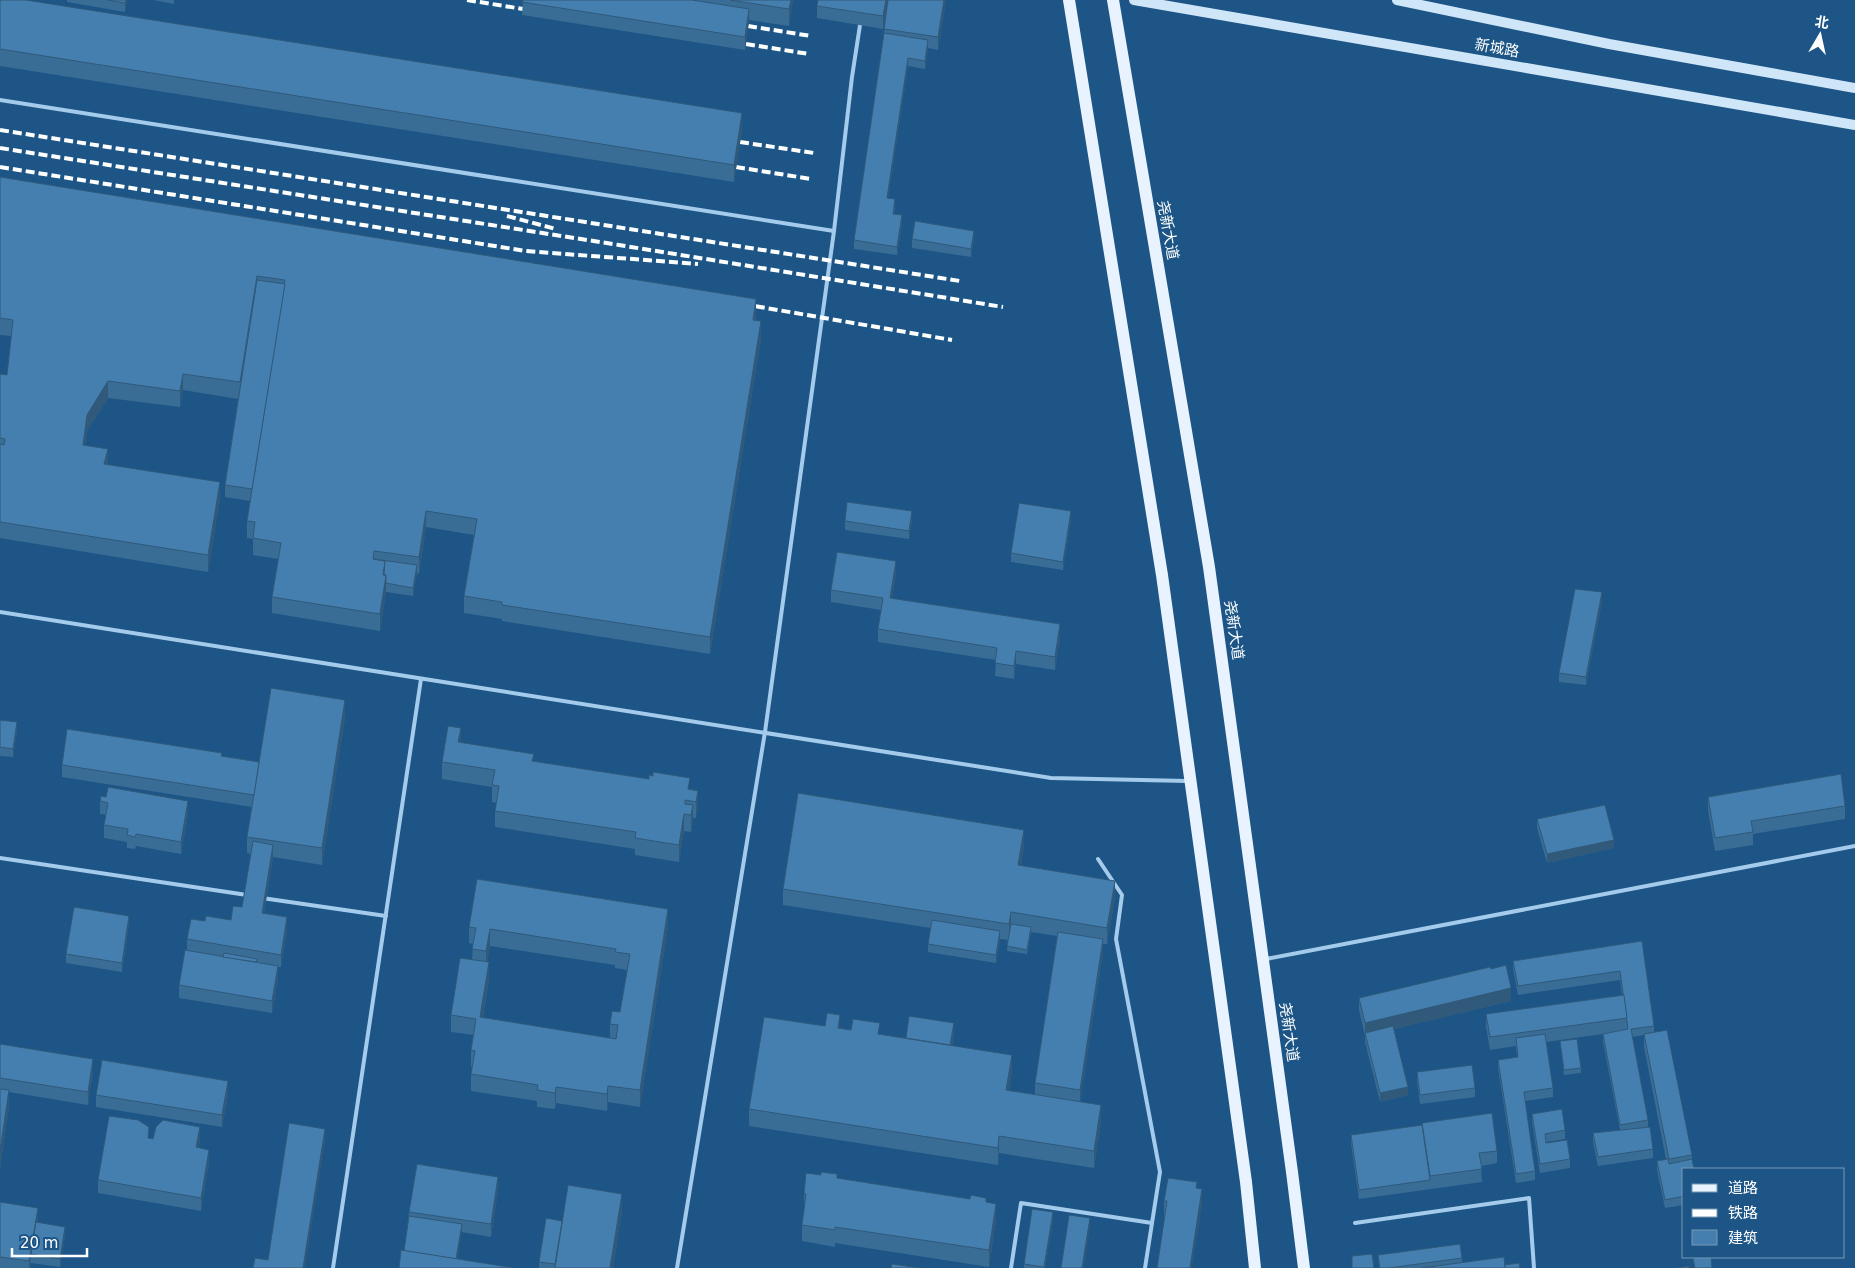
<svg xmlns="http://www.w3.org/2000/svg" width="1855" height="1268" viewBox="0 0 1855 1268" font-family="'DejaVu Sans','Noto Sans SC',sans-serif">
<rect width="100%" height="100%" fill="#1c5586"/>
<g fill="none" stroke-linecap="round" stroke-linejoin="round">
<g stroke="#a4cbeb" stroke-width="4">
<polyline points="0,100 834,231"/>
<polyline points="0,612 1051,778 1187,781"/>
<polyline points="0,858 247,895"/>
<polyline points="262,898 386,916"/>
<polyline points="1266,959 1855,846"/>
<polyline points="1355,1223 1529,1198 1534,1268"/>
<polyline points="333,1268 421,679"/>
<polyline points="677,1268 765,732 834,231 852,77 860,25"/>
<polyline points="1011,1268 1021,1203 1152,1223 1160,1172 1116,939 1122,895 1098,859"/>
<polyline points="1145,1268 1152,1223"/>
</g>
<g stroke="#cfe5f8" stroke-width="10">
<polyline points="1134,0 1855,125"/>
<polyline points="1397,0 1609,44 1855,88"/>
</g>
<g stroke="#e8f3ff" stroke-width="12">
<polyline points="1069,0 1162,575 1246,1182 1255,1268"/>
<polyline points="1113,0 1209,567 1292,1172 1304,1268"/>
</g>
<g stroke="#fff" stroke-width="4" stroke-dasharray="9 4" stroke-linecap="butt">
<polyline points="467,0 523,9"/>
<polyline points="748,26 811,36"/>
<polyline points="746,44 809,54"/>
<polyline points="0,130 960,281"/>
<polyline points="740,142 814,153"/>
<polyline points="0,148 619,245 1003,307"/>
<polyline points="0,167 526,251 698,264"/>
<polyline points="736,167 811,179"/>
<polyline points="507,216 556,229"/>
<polyline points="743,304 952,340"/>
</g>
</g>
<g fill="#3a6d96" fill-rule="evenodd">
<polygon points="0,0 742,130 734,182 0,66"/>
<polygon points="67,0 127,0 125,12 67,2"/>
<polygon points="153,0 174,0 174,4"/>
<polygon points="523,0 793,0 789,26 749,20 745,50 522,15"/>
<polygon points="818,0 946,0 938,50 928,48 925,69 908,66 888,198 895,208 894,214 902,224 897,255 854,249 854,240 888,5 883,29 817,18 817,6"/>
<polygon points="0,177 756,316 756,320 761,338 710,654 502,621 502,619 464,613 464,596 474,535 426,527 419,574 417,573 413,596 386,592 380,631 272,613 272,597 278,559 253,555 253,539 247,538 247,521 250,501 225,497 225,485 238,399 183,390 180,407 108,398 87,431 85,445 108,465 220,499 208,572 0,538 0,374 7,375 11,336 0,335"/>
<polygon points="912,239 974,239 971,257 912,248"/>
<polygon points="1071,519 1063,570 1011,562 1011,553"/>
<polygon points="912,520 909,539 845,530 845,521"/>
<polygon points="896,574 892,598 1060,637 1055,670 1016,664 1014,679 995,676 996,660 878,642 878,629 881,610 831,602 831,590"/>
<polygon points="1602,601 1586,685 1559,682 1559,673"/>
<polygon points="345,717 322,865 273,857 264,913 287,930 281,967 278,967 278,979 272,1013 179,998 179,985 187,950 187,939 205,921 231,920 242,907 251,854 247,853 247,837 252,807 62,777 62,765 222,756 259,762"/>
<polygon points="0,720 17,731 13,757 0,756"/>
<polygon points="461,742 534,761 698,791 698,807 696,818 693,818 691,832 684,831 679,862 635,855 635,849 495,827 495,811 497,803 492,802 492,787 442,779 442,762"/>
<polygon points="1708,797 1845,806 1845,819 1753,834 1753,845 1715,851 1708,810"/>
<polygon points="100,801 188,814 181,854 136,846 135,849 127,848 127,842 104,838 104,825 106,815 100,814"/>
<polygon points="1537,819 1614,848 1547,863 1537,828"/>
<polygon points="1024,846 1021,865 1115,897 1107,944 1103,944 1103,952 1080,1102 1101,1122 1094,1168 999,1153 998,1165 749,1126 749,1109 840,1029 906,1038 954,1032 952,1045 1012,1071 1009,1091 1035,1095 1035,1083 1057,936 1031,932 1027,954 1007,951 1008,940 1000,939 996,963 928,952 928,944 931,928 783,905 783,889"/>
<polygon points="129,924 122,972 66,963 66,954"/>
<path d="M668 926 640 1107 608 1102 607 1111 556 1103 555 1109 537 1107V1101L471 1091V1074L472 1067H471V1050L474 1035 451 1032V1015L472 960 473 944 469 943V927ZM490 946 615 965V968L627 970 620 1012 610 1024V1038L483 1018 489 979 487 962Z"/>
<polygon points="1642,941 1654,1026 1654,1033 1692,1155 1692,1159 1684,1169 1684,1205 1665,1208 1657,1170 1657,1161 1666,1159 1644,1047 1644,1035 1632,1037 1648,1120 1648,1127 1653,1149 1653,1158 1598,1166 1593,1142 1593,1133 1620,1130 1603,1042 1603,1034 1546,1042 1553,1088 1553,1097 1525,1101 1535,1171 1535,1180 1516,1183 1498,1068 1498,1060 1517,1057 1516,1046 1490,1050 1486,1027 1486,1014 1622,995 1620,980 1518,995 1513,969 1513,961"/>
<polygon points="1491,969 1511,1001 1394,1029 1408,1095 1380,1102 1365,1042 1365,1036 1359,1010 1359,998"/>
<polygon points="1560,1041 1581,1068 1581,1073 1564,1075"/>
<polygon points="0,1044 93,1071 88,1105 9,1092 9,1107 0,1168"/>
<polygon points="1417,1072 1475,1088 1475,1097 1420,1104 1417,1081"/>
<polygon points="228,1094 222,1127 96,1107 96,1095"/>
<polygon points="1532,1114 1565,1130 1565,1139 1546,1142 1570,1159 1570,1168 1540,1173 1532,1122"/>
<polygon points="1422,1127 1497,1151 1497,1163 1481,1166 1482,1182 1359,1199 1351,1144 1351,1135"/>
<polygon points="149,1138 200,1140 198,1148 209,1162 201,1211 98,1193 98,1180"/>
<polygon points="837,1179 986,1202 996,1220 989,1267 835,1243 835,1247 802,1241 802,1225 804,1210 804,1193"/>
<polygon points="1197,1188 1202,1206 1164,1217 1164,1201"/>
<polygon points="498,1190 491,1237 461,1232 457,1259 404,1251 409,1212"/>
<polygon points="0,1202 38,1220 37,1223 65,1236 60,1267 31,1263 30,1268 0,1268"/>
<polygon points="622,1210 613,1268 539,1268 539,1262 562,1221"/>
<polygon points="1053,1221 1045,1268 1024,1268 1024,1264"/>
<polygon points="1378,1255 1462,1258 1462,1262 1505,1265 1520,1268 1379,1268"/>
</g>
<g fill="#30597a">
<polygon points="126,0 127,0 125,12 125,3"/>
<polygon points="791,0 793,0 789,26 789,9"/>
<polygon points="886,0 889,0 883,29 883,16"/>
<polygon points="944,0 946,0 938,50 938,37"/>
<polygon points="749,9 749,22 745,50 745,37"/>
<polygon points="928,40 928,48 925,69 925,61"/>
<polygon points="908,58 908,66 887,206 887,198"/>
<polygon points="742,113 742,130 734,182 734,165"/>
<polygon points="902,215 902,224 897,255 897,247"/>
<polygon points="974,231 974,239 971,257 971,249"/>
<polygon points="756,299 756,316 753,336 753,320"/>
<polygon points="761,321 761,338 710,654 710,637"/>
<polygon points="183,374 183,390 180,407 180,391"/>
<polygon points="108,381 108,398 87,431 83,461 83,445 87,415"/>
<polygon points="108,449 108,465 104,464"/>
<polygon points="220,482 220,499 208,572 208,555"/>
<polygon points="426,511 426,527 419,574 419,557"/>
<polygon points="912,511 912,520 909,539 909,531"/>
<polygon points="1071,511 1071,519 1063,570 1063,562"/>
<polygon points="896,561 896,574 890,610 890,598"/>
<polygon points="417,565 417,574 413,596 413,588"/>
<polygon points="386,575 386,592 380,631 380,614"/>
<polygon points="1602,592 1602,601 1586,685 1586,677"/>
<polygon points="1060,624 1060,637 1055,670 1055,657"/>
<polygon points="1016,651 1016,664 1014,679 1014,666"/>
<polygon points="345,700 345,717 322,865 322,848"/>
<polygon points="17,722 17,731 13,757 13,749"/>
<polygon points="461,728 461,744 458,742"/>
<polygon points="698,791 698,807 696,818 696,802"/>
<polygon points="188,801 188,814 181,854 181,842"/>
<polygon points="693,805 693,822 691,832 691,815"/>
<polygon points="684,814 684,831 679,862 679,845"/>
<polygon points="1024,830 1024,846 1018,881 1018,865"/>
<polygon points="1614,840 1614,848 1547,863 1547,854"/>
<polygon points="273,845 273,858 262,925 262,913"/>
<polygon points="1115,881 1115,897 1107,944 1107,928"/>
<polygon points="668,909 668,926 640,1107 640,1090"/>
<polygon points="1011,912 1011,928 1009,941 1009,924"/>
<polygon points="129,916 129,924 122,972 122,963"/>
<polygon points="287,917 287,930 281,967 281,955"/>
<polygon points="490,929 490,946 486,968 486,951"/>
<polygon points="1000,931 1000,939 996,963 996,955"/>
<polygon points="1103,939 1103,952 1080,1103 1080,1090"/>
<polygon points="489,962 489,979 480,1034 480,1017"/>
<polygon points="278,966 278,979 272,1013 272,1001"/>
<polygon points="1511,988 1511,1001 1366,1036 1365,1033 1365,1036 1365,1023"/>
<polygon points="840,1015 840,1032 838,1028"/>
<polygon points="954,1023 954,1032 950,1056 950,1047"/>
<polygon points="1012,1055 1012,1071 1006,1107 1006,1090"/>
<polygon points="93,1059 93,1071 88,1105 88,1092"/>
<polygon points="228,1081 228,1094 222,1127 222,1115"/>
<polygon points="608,1086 608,1102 607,1111 607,1094"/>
<polygon points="556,1087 556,1103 555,1109 555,1093"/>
<polygon points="1408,1087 1408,1095 1380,1102 1380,1093"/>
<polygon points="9,1090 9,1107 0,1168 0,1151"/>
<polygon points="1101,1105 1101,1122 1094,1168 1094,1151"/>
<polygon points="200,1127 200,1140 196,1160 196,1147"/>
<polygon points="325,1129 325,1142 305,1268 303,1268"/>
<polygon points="999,1136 999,1153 998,1165 998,1148"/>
<polygon points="209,1150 209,1162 201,1211 201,1198"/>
<polygon points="498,1177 498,1190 491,1237 491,1224"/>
<polygon points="1202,1189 1202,1206 1192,1268 1190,1268"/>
<polygon points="622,1194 622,1210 613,1268 610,1268"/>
<polygon points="996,1204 996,1220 989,1267 989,1250"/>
<polygon points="38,1208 38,1220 32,1254 31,1254 30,1268 29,1268 29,1261"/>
<polygon points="1053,1212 1053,1221 1045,1268 1044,1268"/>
<polygon points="1090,1218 1090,1227 1084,1268 1082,1268"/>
<polygon points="462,1224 462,1232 456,1268 456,1260"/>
<polygon points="65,1227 65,1236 60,1267 60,1259"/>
</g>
<g fill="#447faf" stroke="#30597a">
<polygon points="0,0 26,0 742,113 734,165 0,49"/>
<polygon points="107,0 126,0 125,3"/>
<polygon points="523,0 692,0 749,9 745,37 522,2"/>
<polygon points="730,0 791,0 789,9"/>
<polygon points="818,0 886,0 883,16 817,6"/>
<polygon points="888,0 944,0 938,37 884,29"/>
<polygon points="884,33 928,40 925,61 908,58 887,198 895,199 893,214 902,215 897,247 854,240"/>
<polygon points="0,177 756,299 753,320 761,321 710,637 502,605 502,602 464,596 477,519 426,511 419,557 374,551 373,559 385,561 383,575 386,575 380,614 272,597 281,543 253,538 255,522 247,521 285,280 257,276 240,382 183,374 180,391 108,381 87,415 83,445 108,449 104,464 220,482 208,555 0,522 0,444 4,445 5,439 0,438 0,374 7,375 13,320 0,318"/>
<polygon points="915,221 974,231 971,249 912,239"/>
<polygon points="257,280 285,284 252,489 225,485"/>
<polygon points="847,502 912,511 909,531 845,521"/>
<polygon points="1019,503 1071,511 1063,562 1011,553"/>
<polygon points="837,552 896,561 890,598 1060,624 1055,657 1016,651 1014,666 995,663 997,648 878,629 883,598 831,590"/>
<polygon points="374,559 417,565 413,588 386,583 386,575 384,575 385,561"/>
<polygon points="1575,589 1602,592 1586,677 1559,673"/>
<polygon points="271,688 345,700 322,848 247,837"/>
<polygon points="0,720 17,722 13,749 0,747"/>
<polygon points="448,726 461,728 458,742 534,754 532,761 649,779 649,775 653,776 653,772 690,778 688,789 698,791 696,802 685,800 685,804 693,805 691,815 684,814 679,845 635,838 636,832 495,811 499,786 492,785 495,770 442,762"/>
<polygon points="67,729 222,753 221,756 259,762 254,795 62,765"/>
<polygon points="1841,774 1845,806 1751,821 1753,832 1715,838 1708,797"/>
<polygon points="108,787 188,801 181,842 136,834 135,837 127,835 128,829 104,825 108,803 100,801 101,796 106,797"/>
<polygon points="798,793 1024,830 1018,865 1115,881 1107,928 1011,912 1009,924 783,889"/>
<polygon points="1605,805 1614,840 1547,854 1537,819"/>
<polygon points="253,841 273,845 262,913 287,917 281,955 187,939 191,919 205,921 206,916 231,920 233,906 242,907"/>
<polygon points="477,879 668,909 640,1090 608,1086 607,1094 556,1087 555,1093 537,1090 538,1085 471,1074 475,1051 471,1050 476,1019 451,1015 460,958 489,962 480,1017 616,1039 618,1025 610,1024 612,1011 620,1012 630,954 615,952 616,949 490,929 486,951 472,949 476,928 469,927"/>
<polygon points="74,907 129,916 122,963 66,954"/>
<polygon points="932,920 1000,931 996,955 928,944"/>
<polygon points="1011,924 1031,927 1027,950 1007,946"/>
<polygon points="1058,932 1103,939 1080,1090 1035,1083"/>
<polygon points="1642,941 1654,1026 1631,1029 1648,1120 1620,1125 1603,1034 1628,1029 1620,971 1518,986 1513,961"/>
<polygon points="185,950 278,966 272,1001 179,985"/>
<polygon points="224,953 257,959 256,962 223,957"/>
<polygon points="1506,965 1511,988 1365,1023 1359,998 1490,967 1491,969"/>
<polygon points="1624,995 1627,1018 1490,1037 1486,1014"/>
<polygon points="827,1013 840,1015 838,1028 851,1030 853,1019 880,1023 878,1034 1012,1055 1006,1090 1101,1105 1094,1151 999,1136 998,1148 749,1109 764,1017 825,1026"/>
<polygon points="909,1016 954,1023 950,1045 906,1038"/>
<polygon points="1393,1026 1408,1087 1380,1093 1365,1033"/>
<polygon points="1667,1030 1692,1155 1669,1159 1644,1034"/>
<polygon points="1545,1034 1553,1088 1524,1092 1535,1171 1516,1174 1498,1060 1518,1057 1516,1038"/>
<polygon points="1577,1039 1581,1068 1564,1070 1560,1041"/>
<polygon points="0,1044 93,1059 88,1092 0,1078"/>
<polygon points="102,1060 228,1081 222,1115 96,1095"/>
<polygon points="1472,1065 1475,1088 1420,1095 1417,1072"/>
<polygon points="0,1089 9,1090 0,1151"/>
<polygon points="1562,1109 1565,1130 1545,1134 1546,1143 1567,1140 1570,1159 1540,1164 1532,1114"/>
<polygon points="1492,1113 1497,1151 1479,1153 1482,1169 1430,1176 1422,1123"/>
<polygon points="109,1116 138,1120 149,1127 148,1138 153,1139 156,1127 163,1120 200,1127 196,1147 209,1150 201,1198 98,1180"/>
<polygon points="289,1123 325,1129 303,1268 253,1268 255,1258 268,1260"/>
<polygon points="1422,1125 1430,1180 1359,1190 1351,1135"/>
<polygon points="1650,1127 1653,1149 1598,1157 1593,1133"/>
<polygon points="1668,1159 1669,1164 1692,1159 1694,1169 1684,1169 1684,1196 1665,1200 1657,1161"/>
<polygon points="417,1164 498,1177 491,1224 409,1212"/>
<polygon points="821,1172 837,1174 837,1178 970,1199 971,1195 986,1198 986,1202 996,1204 989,1250 835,1227 835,1230 802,1225 806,1194 804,1193 806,1173 821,1175"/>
<polygon points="1168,1178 1197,1182 1196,1188 1202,1189 1190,1268 1157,1268 1167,1201 1164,1201"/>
<polygon points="568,1185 622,1194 610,1268 555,1268"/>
<polygon points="0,1202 38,1208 29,1261 0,1257"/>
<polygon points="1032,1209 1053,1212 1044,1267 1024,1264"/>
<polygon points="1069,1215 1090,1218 1082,1268 1061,1268"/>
<polygon points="409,1216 462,1224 456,1259 404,1251"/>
<polygon points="546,1218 562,1221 555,1264 539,1262"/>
<polygon points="36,1222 65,1227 60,1259 31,1254"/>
<polygon points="1460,1244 1462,1258 1389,1268 1380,1268 1378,1255"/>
<polygon points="401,1250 515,1268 399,1268"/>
<polygon points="1372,1254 1374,1268 1352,1268 1352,1256"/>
<polygon points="1504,1257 1505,1268 1421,1268"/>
<polygon points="1702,1257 1711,1257 1712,1268 1695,1268 1693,1258"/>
<polygon points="1519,1263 1520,1268 1505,1268 1505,1265"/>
<polygon points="892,1264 920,1268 891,1268"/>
<polygon points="1689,1266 1689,1268 1676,1268"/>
</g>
<g text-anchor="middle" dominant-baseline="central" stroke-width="5" stroke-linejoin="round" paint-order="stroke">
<g font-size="15" fill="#fff" stroke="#1c5586">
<text transform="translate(1497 48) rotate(10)">新城路</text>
<text transform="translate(1168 230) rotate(80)">尧新大道</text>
<text transform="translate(1234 630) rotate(82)">尧新大道</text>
<text transform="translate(1289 1032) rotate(82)">尧新大道</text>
</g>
</g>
<rect x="1682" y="1168" width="162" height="90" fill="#1c5586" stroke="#7799b6"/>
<rect x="1692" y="1184" width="25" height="8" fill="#e8f3ff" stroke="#7799b6"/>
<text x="1728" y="1193" font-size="15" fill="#ffffff">道路</text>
<rect x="1692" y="1209" width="25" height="8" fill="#ffffff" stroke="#7799b6"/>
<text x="1728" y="1218" font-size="15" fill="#ffffff">铁路</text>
<rect x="1692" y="1230" width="25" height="15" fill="#447faf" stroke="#7799b6"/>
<text x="1728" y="1243" font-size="15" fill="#ffffff">建筑</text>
<g transform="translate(1820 35) rotate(9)" stroke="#1c5586" stroke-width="4" paint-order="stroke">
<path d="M0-4L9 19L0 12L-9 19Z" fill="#ffffff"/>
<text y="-8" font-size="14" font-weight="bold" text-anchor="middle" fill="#ffffff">北</text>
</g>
<path d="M12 1248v8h75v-8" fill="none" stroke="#ffffff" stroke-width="2.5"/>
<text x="20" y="1248" font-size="15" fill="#ffffff" stroke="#1c5586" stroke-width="4" paint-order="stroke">20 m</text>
</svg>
